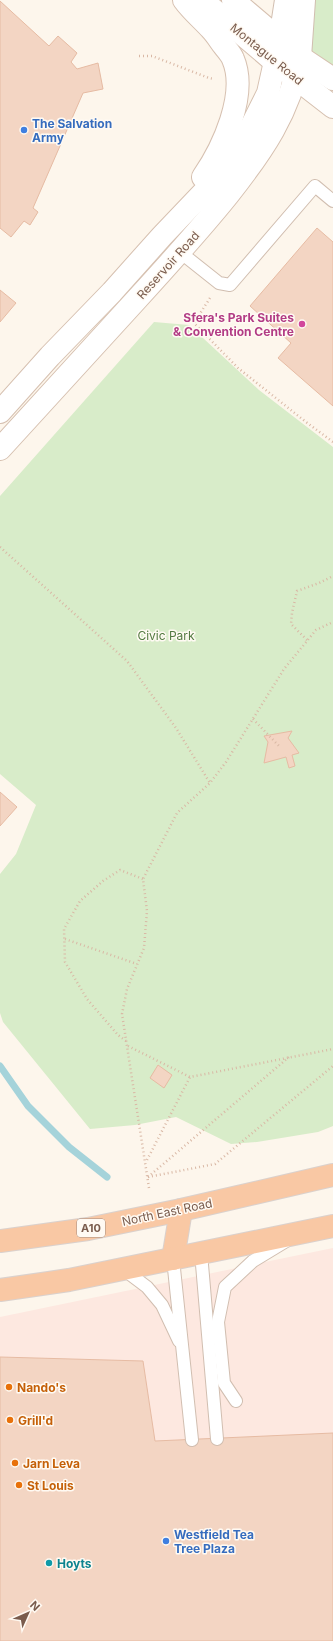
<svg xmlns="http://www.w3.org/2000/svg" width="333" height="1641" viewBox="0 0 333 1641" font-family="Inter,sans-serif">
<rect width="100%" height="100%" fill="#fdf6ec"/>
<polygon fill="#fde8e0" points="333,1248 333,1641 0,1641 0,1317"/>
<g fill="#d8ecc9">
<polygon points="304,0 333,0 333,79 300,57"/>
<polygon points="154,322 189,325 259,390 333,447 333,1126 318,1132 257,1142 231,1144 176,1117 135,1125 90,1129 3,1022 0,1013 0,874 16,854 36,805 0,774 0,496"/>
</g>
<g fill="none" stroke-linecap="round" stroke-linejoin="round">
<polyline stroke="#a5d3da" stroke-width="7" points="0,1066 28,1106 69,1147 107,1177"/>
</g>
<g fill="#f3d5c3" stroke="#e6bba3">
<polygon points="0,1 49,46 58,36 77,53 71,62 77,69 98,63 103,89 83,93 33,208 38,212 30,225 24,221 11,237 0,228"/>
<polygon points="317,228 333,242 333,406 278,358 291,343 250,306"/>
<polygon points="0,290 16,303 0,322"/>
<polygon points="292,731 288,738 299,753 292,755 295,766 289,768 286,757 264,763 268,742 264,736"/>
<polygon points="0,792 17,807 0,826"/>
<polygon points="158,1065 172,1075 164,1088 150,1078"/>
<polygon points="0,1357 143,1361 155,1441 333,1433 333,1641 0,1641"/>
</g>
<g fill="none" stroke-linecap="round" stroke-linejoin="round">
<g stroke="#d1beb0" stroke-width="14">
<g id="service">
<polyline points="180,252 219,283 230,285 315,186 333,201"/>
<polyline points="201,1253 217,1439"/>
<polyline points="173,1259 192,1440"/>
<polyline points="123,1269 147,1287 162,1305 179,1341"/>
<polyline points="236,1401 224,1383 218,1322 225,1287 253,1261 286,1241"/>
</g>
</g>
<g stroke="#d1beb0" stroke-width="24">
<g id="tertiary">
<polyline points="280,39 286,0"/>
<polyline points="300,57 304,0"/>
</g>
</g>
<g stroke="#d6c0b0" stroke-width="24">
<g id="secondary">
<path d="M184 0C192 11 202 19 211 29 216 34 220 41 224 46 227 50 231 54 233 59 248 94 223 148 203 177"/>
<polyline points="202,0 275,62 333,107"/>
<polyline points="233,0 300,57 333,79"/>
<polyline points="0,412 50,356 112,292 162,236 223,172 245,139 268,93 280,39"/>
<path d="M0 449C46 399 91 349 137 299 168 265 199 231 228 195 262 152 290 112 300 57"/>
</g>
</g>
<g stroke="#dad1cd" stroke-width="24">
<g id="trunk">
<polyline points="0,1241 88,1229 181,1210 333,1175"/>
<polyline points="173,1259 181,1210"/>
<polyline points="0,1290 69,1280 333,1226"/>
</g>
</g>
<g stroke="#d9b8a5" stroke-width="2.5" stroke-dasharray="1 3" stroke-linecap="butt">
<polyline points="139,56 152,56 209,78 214,79"/>
<polyline points="210,298 194,323 238,368 306,422 333,442"/>
<polyline points="0,547 127,661 176,728 210,783"/>
<polyline points="307,640 291,624 292,613 297,591 319,583 333,576"/>
<polyline points="253,719 279,746"/>
<polyline points="65,939 137,964"/>
<polyline points="126,1041 118,1035 87,999 65,962 64,929 80,901 103,881 120,870 143,879"/>
<polyline points="128,1046 190,1077 333,1049"/>
<polyline points="147,1160 190,1077"/>
<polyline points="148,1177 215,1164 333,1066"/>
<polyline points="148,1177 289,1057"/>
<polyline points="149,1188 122,1014 127,989 144,948 147,911 143,879 177,813 210,783 226,762 284,669 316,630 333,622"/>
</g>
<use href="#service" stroke="#fff" stroke-width="12"/>
<use href="#tertiary" stroke="#fff" stroke-width="22"/>
<use href="#secondary" stroke="#fff" stroke-width="22"/>
<use href="#trunk" stroke="#f9c8a4" stroke-width="22"/>
</g>
<g fill="#3f7fe0" stroke="#fffaf3" stroke-width="1.5">
<circle cx="24" cy="130" r="4"/>
<circle cx="166" cy="1541" r="4"/>
</g>
<circle fill="#d1479c" stroke="#fffaf3" stroke-width="1.5" cx="302" cy="324" r="4"/>
<g fill="#e8710a" stroke="#fffaf3" stroke-width="1.5">
<circle cx="9" cy="1387" r="4"/>
<circle cx="10" cy="1420" r="4"/>
<circle cx="15" cy="1463" r="4"/>
<circle cx="19" cy="1485" r="4"/>
</g>
<circle fill="#0f9aa8" stroke="#fffaf3" stroke-width="1.5" cx="49" cy="1563" r="4"/>
<g text-anchor="middle" dominant-baseline="central" stroke-width="3" stroke-linejoin="round" paint-order="stroke">
<rect fill="#fffaf3" stroke="#a28b7f" stroke-width="1" x="77" y="1219" width="28" height="18" rx="3"/>
<g font-size="11" font-weight="bold" fill="#7a5c4d">
<text x="91" y="1228">A10</text>
</g>
<g font-size="12" fill="#7a5c4d" stroke="#fffaf3">
<text transform="translate(267 54) rotate(39)">Montague Road</text>
<text transform="translate(168 265) rotate(-48)">Reservoir Road</text>
<text transform="translate(167 1212) rotate(-12)">North East Road</text>
</g>
<g font-size="12" font-weight="bold" fill="#366cbe" stroke="#fffaf3" text-anchor="start">
<text x="32" y="123">The Salvation<tspan x="32" dy="14">Army</tspan></text>
<text x="174" y="1534">Westfield Tea<tspan x="174" dy="14">Tree Plaza</tspan></text>
</g>
<g font-size="12" font-weight="bold" fill="#b23c85" stroke="#fffaf3" text-anchor="end">
<text x="294" y="317">Sfera's Park Suites<tspan x="294" dy="14">&amp; Convention Centre</tspan></text>
</g>
<g font-size="12" fill="#537a41" stroke="#fffaf3">
<text x="166" y="635">Civic Park</text>
</g>
<g font-size="12" font-weight="bold" fill="#c56008" stroke="#fffaf3" text-anchor="start">
<text x="17" y="1387">Nando's</text>
<text x="18" y="1420">Grill'd</text>
<text x="23" y="1463">Jarn Leva</text>
<text x="27" y="1485">St Louis</text>
</g>
<g font-size="12" font-weight="bold" fill="#0d838f" stroke="#fffaf3" text-anchor="start">
<text x="57" y="1563">Hoyts</text>
</g>
</g>
<g transform="translate(28 1613) rotate(45)" stroke="#fffaf3" stroke-width="3" paint-order="stroke">
<path d="M0-3L7 15L0 10L-7 15Z" fill="#7a5c4d"/>
<text y="-6" font-size="11" font-weight="bold" text-anchor="middle" fill="#7a5c4d">N</text>
</g>
</svg>
